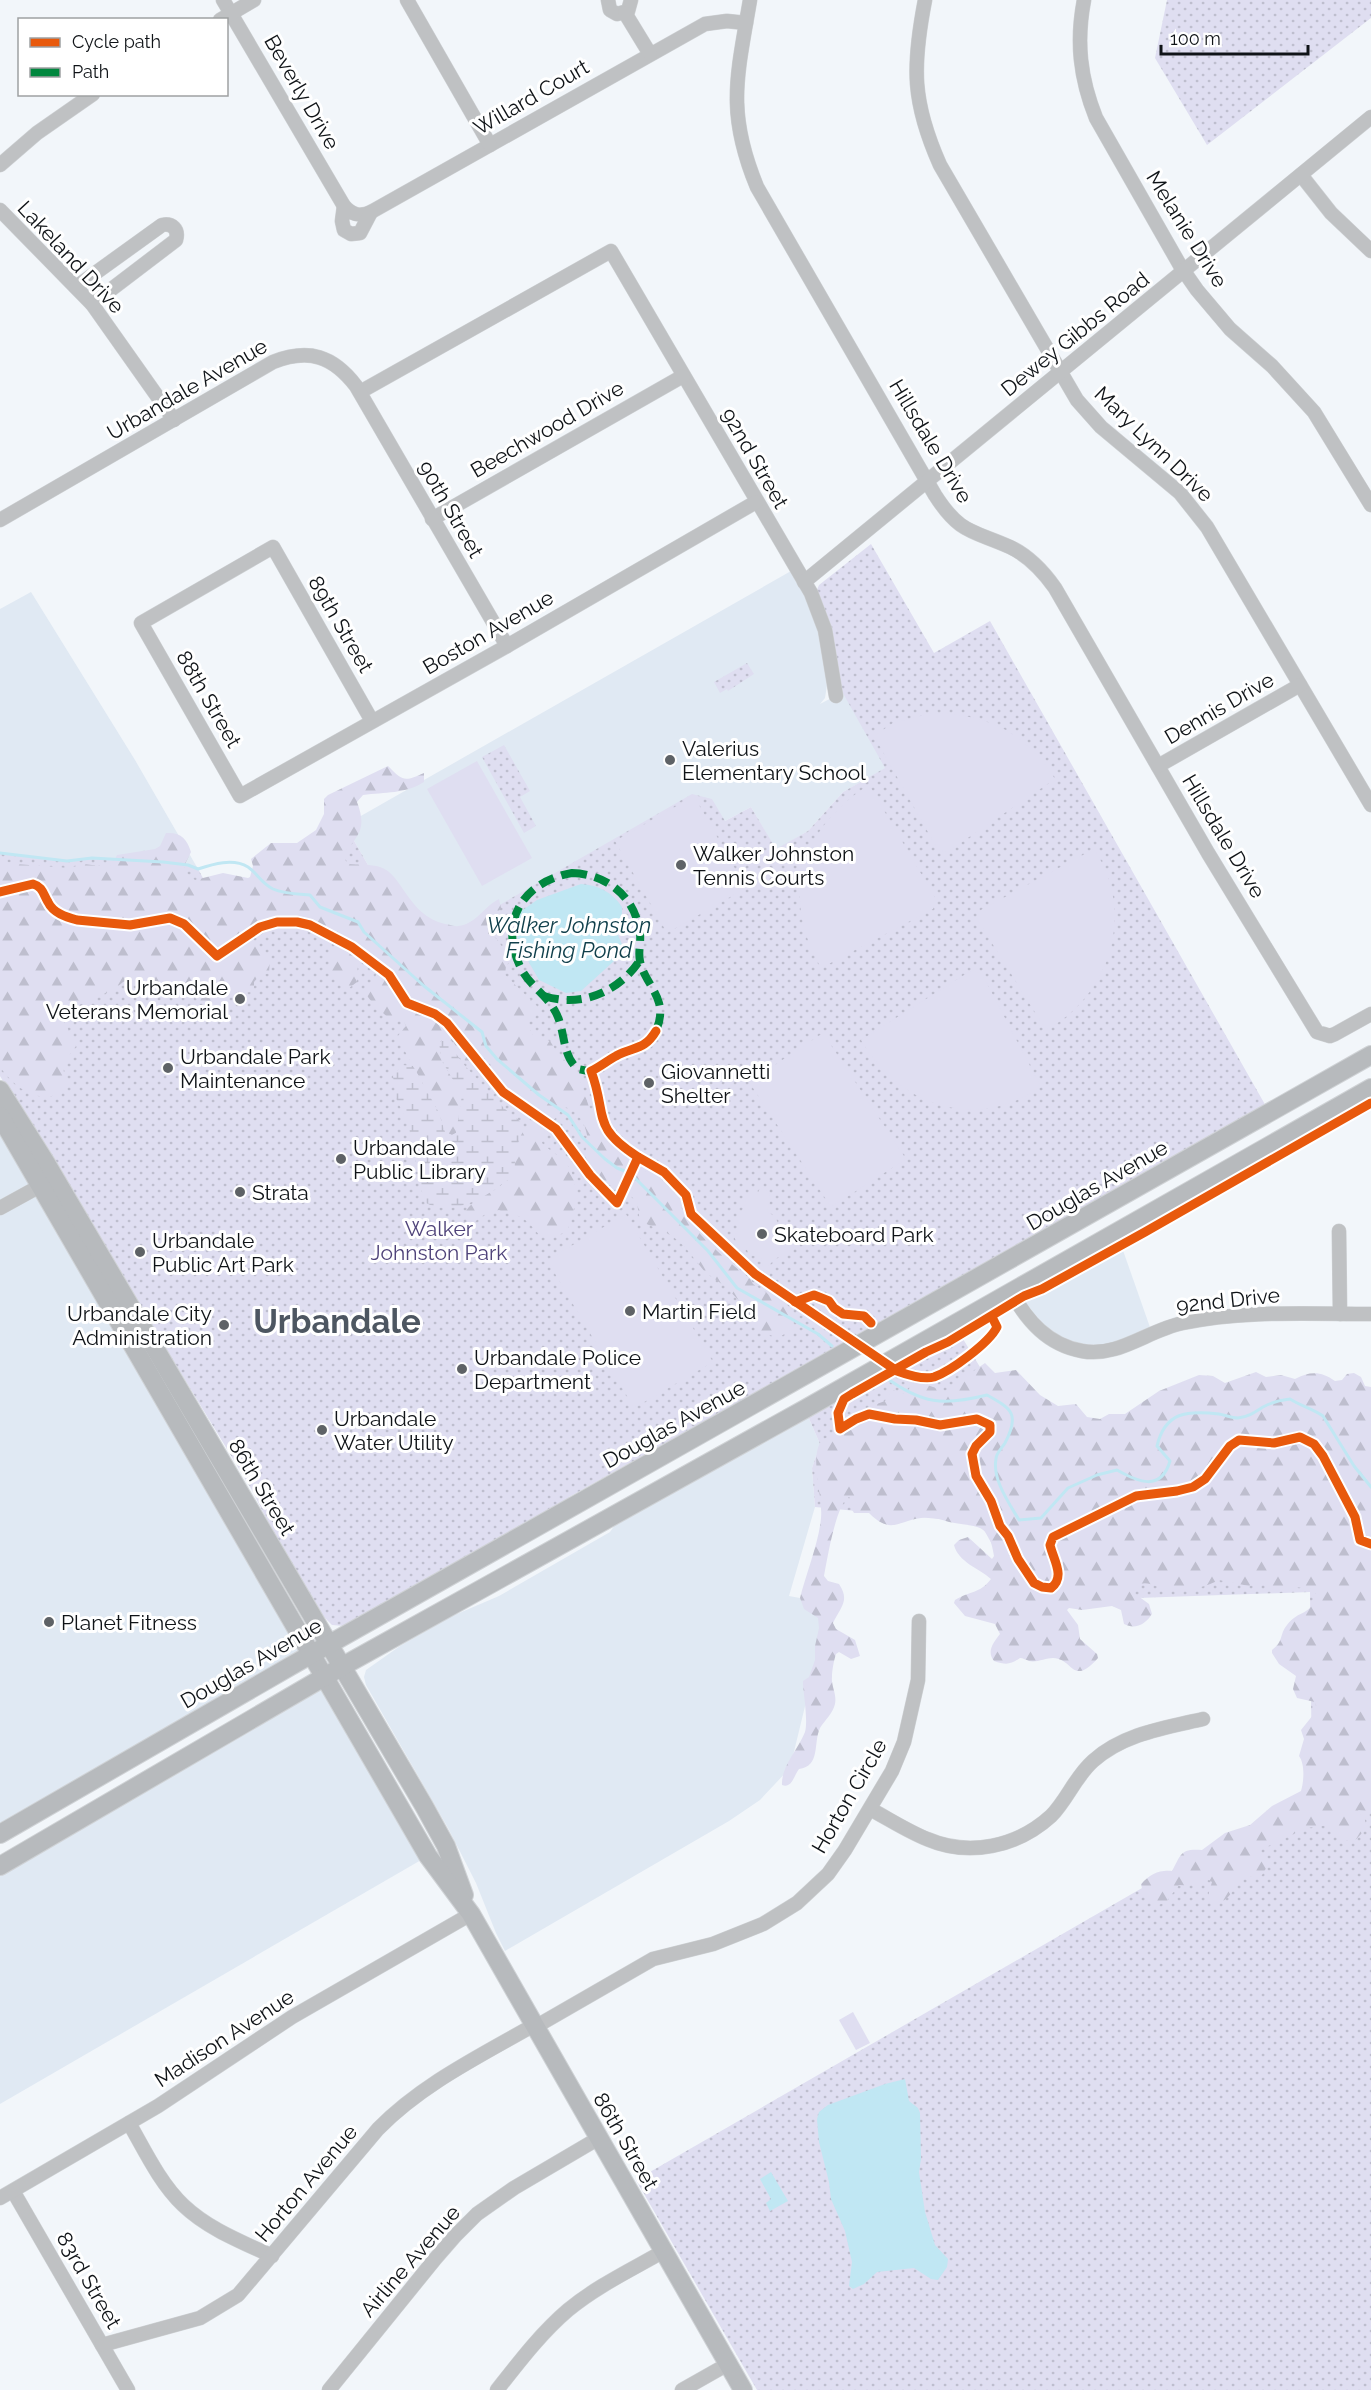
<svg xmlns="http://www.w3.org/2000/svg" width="1371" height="2390" viewBox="0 0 1371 2390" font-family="Raleway,sans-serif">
<defs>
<pattern id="green-dots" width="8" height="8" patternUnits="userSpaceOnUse" patternTransform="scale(1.5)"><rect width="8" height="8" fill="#dfdef1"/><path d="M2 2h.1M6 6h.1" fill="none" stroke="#bebece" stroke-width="1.8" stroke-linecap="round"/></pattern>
<pattern id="forest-firs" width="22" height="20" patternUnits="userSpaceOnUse" patternTransform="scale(1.5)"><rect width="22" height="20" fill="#dfdef1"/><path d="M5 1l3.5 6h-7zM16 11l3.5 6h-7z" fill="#bebece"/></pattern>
<pattern id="wetland-marsh" width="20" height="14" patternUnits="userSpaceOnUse" patternTransform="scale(1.5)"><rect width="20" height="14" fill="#dfdef1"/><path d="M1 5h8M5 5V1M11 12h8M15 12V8" fill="none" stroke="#bebece"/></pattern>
</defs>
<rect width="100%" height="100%" fill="#f2f6fa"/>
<g fill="#e0e9f3">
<polygon points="791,571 805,595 820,633 827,685 825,698 820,704 843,692 886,768 843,792 808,831 776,850 751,807 725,821 418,952 345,825"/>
<polygon points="31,592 135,760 198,869 188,865 92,858 67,861 0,853 0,609"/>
<polygon points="0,1116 312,1654 0,1834"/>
<polygon points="1119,1239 1152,1333 1121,1348 1067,1348 1014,1297"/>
<polygon points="807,1414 820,1444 812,1468 815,1507 789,1596 800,1598 825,1624 790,1768 760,1800 729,1821 505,1951 496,1933 476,1883 448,1828 366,1685 364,1677 366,1670 400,1646 450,1617 499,1596 610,1532 617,1522"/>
<polygon points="325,1676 428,1856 0,2104 0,1866"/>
</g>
<g fill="url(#green-dots)">
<polygon points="1167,0 1371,0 1371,18 1207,145 1155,58"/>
<polygon points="871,544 934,653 990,621 1267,1108 678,1441 628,1464 569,1497 568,1500 497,1544 450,1565 344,1626 332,1625 321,1614 276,1538 252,1490 0,1076 0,853 67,861 92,858 188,865 198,869 214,898 345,825 418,952 692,794 712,799 725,821 751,807 776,849 808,831 843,792 885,768 840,688 816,592 819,585"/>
<polygon points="747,663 754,674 728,691 727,689 720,693 714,682"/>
<polygon points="504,745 530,791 520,797 536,826 524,833 482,757"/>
<polygon points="957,1329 992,1387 1055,1430 1371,1415 1371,2390 757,2390 636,2180 1312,1790 1310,1592 1025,1602 980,1523 815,1507 812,1468 820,1444 807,1414 842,1397 844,1401 915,1361 913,1356"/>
</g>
<g fill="url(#forest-firs)">
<path d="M388 766C403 781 404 782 424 773V782C405 794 385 792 363 795L357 802C366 826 361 834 344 853V858L348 864C358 865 371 864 380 867 403 874 407 915 445 924 448 924 454 927 458 926 476 925 484 906 499 899L501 908 490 924 488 934 497 939 511 960 506 966 505 975 537 1006 539 1013 527 1024 533 1035 550 1041 555 1049 579 1077 589 1107 603 1126 611 1122C622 1133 617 1147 627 1159 638 1172 654 1171 665 1183 676 1194 681 1209 690 1222 706 1243 729 1262 750 1279L753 1284 791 1309 794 1328 778 1338 762 1332 753 1323 744 1306 726 1287 705 1272 684 1246 671 1235 640 1221 637 1203 632 1197 616 1186 608 1185 584 1159C585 1152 589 1141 587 1135 585 1122 576 1109 564 1107L545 1131 542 1143C547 1148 552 1151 557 1155 583 1172 577 1207 567 1231L553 1238 541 1237C534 1229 528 1220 518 1216 512 1213 505 1213 499 1210L484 1215 473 1223 465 1213C473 1197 495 1194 505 1181 517 1166 510 1157 515 1145 520 1131 533 1123 539 1110L530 1106 520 1110C504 1102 481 1084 492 1064L487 1057 467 1063 461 1056 453 1041 443 1039 439 1043 442 1061 462 1095 456 1133 452 1135 445 1132 438 1111 397 1037 406 1026 402 1017 398 1020H391C385 1015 369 1000 366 994 373 975 384 977 370 954L367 952 358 957 357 982 345 991 332 973 327 954 331 949 340 945 336 936 315 923 294 931 277 927 268 929 250 937 251 943 270 958 269 973 259 976 254 982V992L231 993 218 1011 211 1014C197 993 178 988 153 990L143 974 123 982 115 989 72 1008 63 1021C70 1029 70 1038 76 1046L63 1064 66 1091C39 1106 16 1089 0 1067V860L16 864 69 868 84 864 100 866 112 865 117 855 155 849 160 846 166 833C181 832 187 839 191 852L186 862 184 871 195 880 223 873 248 878 250 877 253 866 251 859 271 843H297L316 830 324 814V799L328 795Z"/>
<path d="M985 1363 995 1373 1016 1370 1040 1395 1058 1406 1076 1404 1087 1417 1100 1419 1109 1414H1125L1159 1391 1199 1375 1213 1376 1225 1383 1256 1372 1266 1377 1281 1375 1295 1379C1310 1371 1321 1371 1335 1381L1342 1380 1347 1374 1354 1373 1361 1377 1365 1386 1371 1387V1812L1358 1810C1359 1813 1362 1815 1364 1818 1369 1827 1360 1836 1354 1841L1344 1840 1330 1825 1306 1828 1258 1851 1259 1854 1268 1865 1262 1875 1256 1878 1245 1875C1232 1885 1232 1904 1211 1904 1206 1897 1210 1889 1212 1882L1209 1880 1188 1886 1179 1885 1166 1902 1156 1906 1150 1899 1144 1897 1141 1884C1151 1874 1158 1870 1172 1871 1181 1855 1180 1848 1202 1850L1225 1833 1250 1825 1272 1806 1301 1791C1304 1781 1305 1764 1299 1756L1304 1739 1301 1730 1313 1715 1316 1705 1315 1702 1297 1698 1293 1689 1296 1676 1279 1664 1272 1653V1650C1284 1641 1279 1635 1287 1625 1299 1609 1311 1617 1316 1594L1312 1589 1295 1587 1275 1593 1262 1583 1249 1586 1219 1580C1203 1588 1185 1592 1167 1589 1154 1587 1148 1579 1135 1586L1134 1593 1149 1604 1152 1614C1146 1624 1135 1630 1124 1624L1121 1610 1112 1606 1082 1610 1069 1608 1067 1610 1078 1625 1080 1639 1097 1654 1098 1658C1072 1687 1074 1659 1053 1658 1046 1658 1036 1663 1029 1661 1026 1660 1023 1658 1020 1658 1010 1665 1006 1665 994 1661 986 1651 994 1642 1000 1634L995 1624 965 1616 954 1603 955 1600C969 1591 980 1594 991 1579 980 1569 958 1562 954 1545L959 1540 968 1537 992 1559 994 1556C989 1521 977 1528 949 1522 939 1519 931 1516 921 1518 898 1521 891 1535 869 1513H854L851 1508 853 1501 849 1497C836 1503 827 1561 824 1576L828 1581 839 1584C850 1601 841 1606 833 1623L836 1629 855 1640 860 1656 851 1659 839 1652 836 1654C834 1660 832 1670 832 1677 831 1686 837 1694 835 1704 833 1713 825 1720 820 1728 813 1743 821 1766 799 1769 794 1775 792 1789 782 1785 781 1766 798 1750 805 1732 808 1722 804 1696 803 1685V1681L809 1677 815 1660V1646L819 1628 818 1618 804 1609 800 1598C806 1574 819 1542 821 1518 823 1498 811 1463 819 1445 824 1435 833 1438 841 1432L852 1413 885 1401 892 1390 905 1394 915 1381 945 1391Z"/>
</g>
<path fill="url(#wetland-marsh)" d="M443 1039C453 1047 458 1058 467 1068 478 1081 491 1093 502 1106 510 1115 521 1118 524 1130 516 1142 514 1161 515 1175 488 1193 457 1220 424 1202L409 1126 396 1098 393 1076 402 1065 413 1066 438 1111 445 1132 452 1135 456 1133 462 1095 442 1061 439 1043Z"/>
<g fill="#dfdef1">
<path d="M932 713C987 714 1026 732 1055 779L947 852 938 850 874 736 893 723Z"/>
<polygon points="477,761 532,858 482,886 427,789"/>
<path d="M869 785 936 899 933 909 821 968C780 897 800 828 869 785Z"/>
<polygon points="694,796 746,888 667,933 615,841"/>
<path d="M1094 849C1136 911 1111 995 1046 1030L977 919 979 911Z"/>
<path d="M972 970 982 974 1041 1087C975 1132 899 1106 861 1040Z"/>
<polygon points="823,1033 906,1159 831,1207 749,1082"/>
<path d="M765 1187 771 1197 767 1212C777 1216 778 1221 779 1231L791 1234 794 1233 800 1245 794 1248 790 1247 787 1255C777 1256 774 1259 768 1267L770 1277 766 1281 761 1277 763 1262 760 1257 749 1255 747 1250 738 1247 734 1236 738 1231 737 1219 744 1207 747 1193 757 1195 759 1190Z"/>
<polygon points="626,1214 713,1362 634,1408 547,1260"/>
<polygon points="853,2012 870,2043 856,2050 839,2020"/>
</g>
<g fill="#c0e7f3">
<path d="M581 884C599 885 613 893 622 907V915L614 926 625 951 581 991 566 993 539 980 519 945 515 925 518 918 520 912 537 900Z"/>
<polygon points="905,2079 909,2101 918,2108 920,2113 921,2159 919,2172 925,2212 935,2245 948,2259 947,2267 938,2280 931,2279 914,2268 877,2272 864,2284 853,2289 849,2286 852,2262 845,2231 831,2199 829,2182 819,2142 817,2119 819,2112 828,2105 885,2084"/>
<polygon points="771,2172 788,2201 770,2211 766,2203 771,2199 760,2179"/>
</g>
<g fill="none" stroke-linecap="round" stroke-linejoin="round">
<g stroke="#c0e7f3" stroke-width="3">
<path d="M0 853 67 861 92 858 163 862 188 865 198 869C213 864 233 858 248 867 257 873 261 883 273 889 284 894 298 894 310 895L320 907 358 922 364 932 424 986 482 1032 486 1046 497 1059 539 1095 568 1115 582 1137 605 1159 617 1168 630 1173 708 1251 737 1288 818 1334 832 1346"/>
<path d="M885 1377C922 1404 943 1406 987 1395 1012 1409 1020 1414 1005 1443 1002 1448 996 1453 996 1459 992 1479 1009 1503 1019 1520L1041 1518 1068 1488 1097 1475 1117 1470C1138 1482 1161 1492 1170 1461L1157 1446C1165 1412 1187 1410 1219 1414 1225 1415 1232 1418 1238 1418 1248 1417 1255 1412 1263 1407 1272 1402 1281 1400 1290 1399 1301 1406 1313 1409 1323 1416L1354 1466 1371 1487"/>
</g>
<g stroke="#cfd2d5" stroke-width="15">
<g id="minor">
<path d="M223 0 344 206C352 215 360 217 371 212L705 24 727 21 746 23"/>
<polyline points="407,0 490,145"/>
<polyline points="608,0 610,10 617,14 628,11 631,0"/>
<path d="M750 0C737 77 726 112 757 187L935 495C960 534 972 530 1010 547 1029 556 1043 571 1055 588L1208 853 1317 1032 1330 1036 1335 1034 1371 1014"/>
<path d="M925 0C912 67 912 102 940 165L1077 400 1101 427 1180 493 1207 527 1371 805"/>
<path d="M1084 0C1076 42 1080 78 1096 118L1181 267 1197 290 1230 329 1272 366 1314 412 1371 505"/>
<polyline points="625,13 650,54"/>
<polyline points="220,20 254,0"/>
<polyline points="0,165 37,133 93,94"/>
<polyline points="1301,175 1331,213 1371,251"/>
<polyline points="344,206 342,221 344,230 351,234 360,233 371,212"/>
<polyline points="0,210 92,304 174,420"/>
<path d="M76 287 162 225C172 223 179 229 176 240L92 304"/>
<polyline points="360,392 611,251 811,593 825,630 836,696"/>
<polyline points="432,519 683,376"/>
<path d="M0 520 273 362C309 348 333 356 356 386L507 646"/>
<polyline points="804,582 1371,117"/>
<polyline points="372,721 273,547 141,623 240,796 507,646 756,502"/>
<polyline points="1158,766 1300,685"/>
<polyline points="0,1208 40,1186"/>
<polyline points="1339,1231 1340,1314"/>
<path d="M1011 1292C1027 1321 1048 1345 1082 1351 1118 1358 1148 1330 1183 1323 1242 1310 1310 1314 1371 1314"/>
<path d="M870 1809C889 1819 907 1831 927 1839 969 1857 1017 1847 1051 1816 1067 1800 1075 1777 1093 1761 1123 1734 1164 1728 1203 1719"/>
<polyline points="535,2027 653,1959 713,1944 763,1924 797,1903 828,1874 845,1850 892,1771 904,1742 918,1680 919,1621"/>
<path d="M129 2123C145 2151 160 2183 183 2205 208 2229 242 2242 272 2256"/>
<polyline points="13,2191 128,2390"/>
<polyline points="0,2198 158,2106 292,2017 471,1914"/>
<path d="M102 2345 200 2318 238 2295 378 2129C422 2084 480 2056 534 2025"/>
<polyline points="329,2390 435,2259 455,2236 477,2214 514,2188 599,2138"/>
<path d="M497 2390C519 2362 541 2333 568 2310 597 2286 631 2270 664 2251"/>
<polyline points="682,2390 728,2364"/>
</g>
</g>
<g stroke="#cfd2d5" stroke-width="20">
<g id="major">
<polyline points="0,1090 46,1163 424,1806 446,1846 464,1895"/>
<polyline points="0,1116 428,1856 471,1914 743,2390"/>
<polyline points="0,1834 296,1663 1371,1055"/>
<polyline points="0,1866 343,1666 805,1409 1371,1088"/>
</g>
</g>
<use href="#minor" stroke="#bfc1c3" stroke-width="14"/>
<use href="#major" stroke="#b7babd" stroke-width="18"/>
<g stroke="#00873e" stroke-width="8" stroke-dasharray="15 8" stroke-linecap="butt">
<path d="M572 873C607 874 636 897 640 934 641 943 638 952 640 961 643 977 655 988 659 1003 664 1022 653 1044 633 1051 627 1053 622 1053 616 1056 607 1061 598 1069 588 1071L578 1069C561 1055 566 1030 555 1011 547 996 532 987 523 972 497 926 520 882 572 873Z"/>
<path d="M544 996C581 1008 619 992 640 960"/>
</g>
<g stroke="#fff" stroke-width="13">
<g id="cycleway">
<path d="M0 892 33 884C43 887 43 894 48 902 53 913 66 917 77 920L130 925 170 918 184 924 217 956 260 927 277 922H297L310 925 352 947 389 975 407 1003 435 1014 447 1023 503 1092 556 1129 590 1175 617 1203 638 1157 664 1172 686 1195 691 1214 755 1274 897 1371C908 1375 923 1380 934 1377 951 1371 989 1343 997 1327L992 1317"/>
<path d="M1371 1103 1145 1232 1042 1289 1024 1296 948 1342 926 1352 852 1394 844 1399 838 1413 840 1429 856 1419 869 1414 895 1419 916 1420 940 1425 977 1419 990 1425V1432L976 1446 972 1454 976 1476 991 1501 1000 1526 1008 1536 1018 1559 1034 1583 1042 1587 1051 1588C1066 1577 1053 1559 1050 1545L1053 1537 1136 1496 1177 1491 1193 1487 1205 1479 1230 1446 1239 1440 1274 1443 1300 1437 1314 1444 1323 1456 1355 1517 1360 1540 1371 1544"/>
<path d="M638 1157C590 1126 608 1116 591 1071 600 1067 608 1060 616 1056 634 1046 644 1051 656 1031"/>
<polyline points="795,1302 814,1295 829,1301 834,1308 843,1314 864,1316 871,1323"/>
</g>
</g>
<use href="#cycleway" stroke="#e8590c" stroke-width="9"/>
</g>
<g fill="#5e6266" stroke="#fff" stroke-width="2">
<circle cx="670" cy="760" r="6"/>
<circle cx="681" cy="865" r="6"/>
<circle cx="240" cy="999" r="6"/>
<circle cx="168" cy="1068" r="6"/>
<circle cx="649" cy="1083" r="6"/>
<circle cx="341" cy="1159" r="6"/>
<circle cx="240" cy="1192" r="6"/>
<circle cx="762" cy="1234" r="6"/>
<circle cx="140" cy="1252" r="6"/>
<circle cx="630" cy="1311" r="6"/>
<circle cx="224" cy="1325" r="6"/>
<circle cx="462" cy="1369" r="6"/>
<circle cx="322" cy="1430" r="6"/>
<circle cx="49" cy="1622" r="6"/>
</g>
<g text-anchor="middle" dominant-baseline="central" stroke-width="6" stroke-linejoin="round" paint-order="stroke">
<g font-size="21" fill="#0f1317" stroke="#fff">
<text transform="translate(302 92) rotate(60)">Beverly Drive</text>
<text transform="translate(531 97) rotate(-30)">Willard Court</text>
<text transform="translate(1187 229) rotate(58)">Melanie Drive</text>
<text transform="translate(71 257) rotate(47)">Lakeland Drive</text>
<text transform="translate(1075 334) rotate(-39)">Dewey Gibbs Road</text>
<text transform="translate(187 389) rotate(-30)">Urbandale Avenue</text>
<text transform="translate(547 429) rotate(-30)">Beechwood Drive</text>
<text transform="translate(931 441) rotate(59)">Hillsdale Drive</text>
<text transform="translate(1154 444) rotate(44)">Mary Lynn Drive</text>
<text transform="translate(755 458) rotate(60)">92nd Street</text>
<text transform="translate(451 509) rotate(60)">90th Street</text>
<text transform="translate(341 624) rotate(60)">89th Street</text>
<text transform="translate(488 632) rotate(-30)">Boston Avenue</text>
<text transform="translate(209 699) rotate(60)">88th Street</text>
<text transform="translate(1219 708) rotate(-30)">Dennis Drive</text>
<text transform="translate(1224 836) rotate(59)">Hillsdale Drive</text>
<text transform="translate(1097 1185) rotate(-30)">Douglas Avenue</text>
<text transform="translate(1228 1300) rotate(-6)">92nd Drive</text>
<text transform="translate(674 1424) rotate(-29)">Douglas Avenue</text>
<text transform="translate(262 1487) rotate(59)">86th Street</text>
<text transform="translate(251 1663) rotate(-30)">Douglas Avenue</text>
<text transform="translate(849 1796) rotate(-60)">Horton Circle</text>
<text transform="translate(224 2038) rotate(-33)">Madison Avenue</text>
<text transform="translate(626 2141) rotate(60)">86th Street</text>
<text transform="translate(306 2183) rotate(-50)">Horton Avenue</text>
<text transform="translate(410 2261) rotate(-49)">Airline Avenue</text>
<text transform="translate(89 2280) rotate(60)">83rd Street</text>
</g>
<g font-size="21" fill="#0f1317" stroke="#fff" text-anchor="start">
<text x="682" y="748">Valerius<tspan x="682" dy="24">Elementary School</tspan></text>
<text x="693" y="853">Walker Johnston<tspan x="693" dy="24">Tennis Courts</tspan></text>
<text x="228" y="987" text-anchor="end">Urbandale<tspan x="228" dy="24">Veterans Memorial</tspan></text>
<text x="180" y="1056">Urbandale Park<tspan x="180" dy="24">Maintenance</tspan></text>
<text x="661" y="1071">Giovannetti<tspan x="661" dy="24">Shelter</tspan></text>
<text x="353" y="1147">Urbandale<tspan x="353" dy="24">Public Library</tspan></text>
<text x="252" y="1192">Strata</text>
<text x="774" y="1234">Skateboard Park</text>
<text x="152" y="1240">Urbandale<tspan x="152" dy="24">Public Art Park</tspan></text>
<text x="642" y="1311">Martin Field</text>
<text x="212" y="1313" text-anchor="end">Urbandale City<tspan x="212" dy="24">Administration</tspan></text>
<text x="474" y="1357">Urbandale Police<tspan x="474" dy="24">Department</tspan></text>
<text x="334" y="1418">Urbandale<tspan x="334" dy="24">Water Utility</tspan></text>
<text x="61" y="1622">Planet Fitness</text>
</g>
<g font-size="21" fill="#4f437a" stroke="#fff">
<text x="439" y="1228">Walker<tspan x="439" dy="24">Johnston Park</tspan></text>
</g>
<g font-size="22" font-style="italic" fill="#11404c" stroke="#fff">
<text x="569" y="925">Walker Johnston<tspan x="569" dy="25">Fishing Pond</tspan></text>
</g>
<g font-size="33" font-weight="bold" fill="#4d5661" stroke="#fff">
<text x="337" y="1321">Urbandale</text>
</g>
</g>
<rect x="18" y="18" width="210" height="78" fill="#ffffff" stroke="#9fa1a2" stroke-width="1.5"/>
<rect x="30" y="38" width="30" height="9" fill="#e8590c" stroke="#9fa1a2" stroke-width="1.5"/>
<text x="72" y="48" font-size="18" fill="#0f1317">Cycle path</text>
<rect x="30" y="68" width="30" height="9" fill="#00873e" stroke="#9fa1a2" stroke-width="1.5"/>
<text x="72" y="78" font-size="18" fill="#0f1317">Path</text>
<path d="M1161 45v9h147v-9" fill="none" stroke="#0f1317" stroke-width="3"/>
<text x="1170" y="45" font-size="18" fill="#0f1317" stroke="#ffffff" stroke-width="4.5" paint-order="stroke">100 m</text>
</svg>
